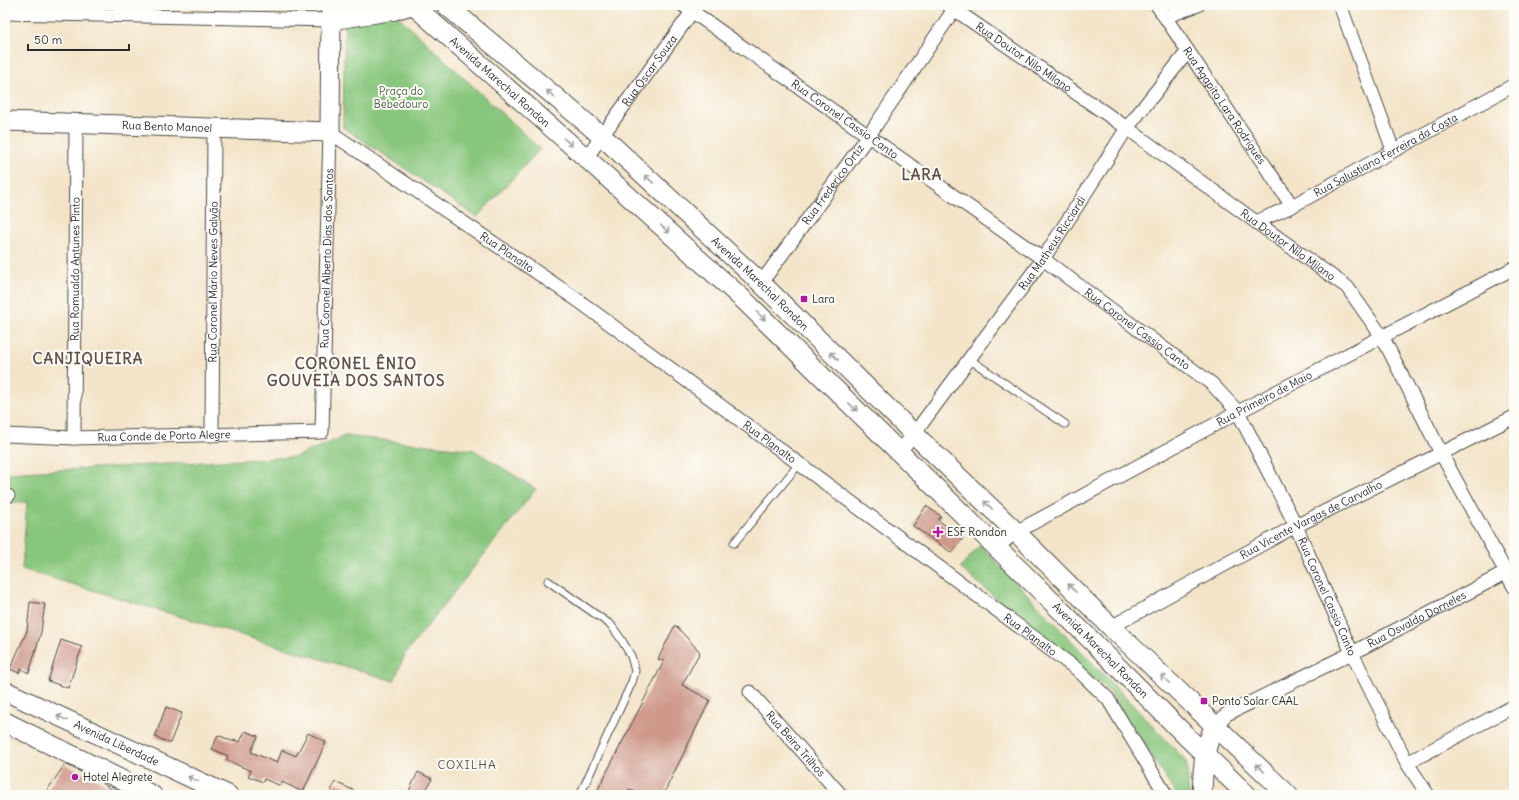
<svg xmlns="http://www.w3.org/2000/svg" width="1519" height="800" viewBox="0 0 1519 800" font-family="Delius,sans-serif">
<rect width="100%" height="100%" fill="#fdfcf7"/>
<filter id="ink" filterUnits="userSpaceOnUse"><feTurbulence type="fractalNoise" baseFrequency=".025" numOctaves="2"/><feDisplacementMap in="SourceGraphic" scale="8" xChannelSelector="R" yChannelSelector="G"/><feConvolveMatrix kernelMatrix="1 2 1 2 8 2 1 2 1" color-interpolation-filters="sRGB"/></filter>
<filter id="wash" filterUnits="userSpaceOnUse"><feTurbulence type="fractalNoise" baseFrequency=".012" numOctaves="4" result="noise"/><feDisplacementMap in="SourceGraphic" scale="16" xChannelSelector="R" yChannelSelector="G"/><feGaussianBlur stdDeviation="0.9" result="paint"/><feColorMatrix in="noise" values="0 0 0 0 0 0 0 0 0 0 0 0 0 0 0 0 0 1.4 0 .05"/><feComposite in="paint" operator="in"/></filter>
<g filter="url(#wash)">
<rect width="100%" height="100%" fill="#f3e4c9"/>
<g fill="#87c67c" stroke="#597854">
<polygon points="345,5 386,5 540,149 477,217 343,127"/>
<polygon points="345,436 474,450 536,489 405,654 394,681 22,569 27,502 5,502 5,473 295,457"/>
<polygon points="980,545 1186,761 1189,795 1177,795 1110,692 960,568"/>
</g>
<g id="blocks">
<g fill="#ce988a">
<polygon points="926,506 941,516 938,520 963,538 952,553 913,526"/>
<polygon points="30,602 45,604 41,632 29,673 21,669 19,673 10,669 27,631"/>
<polygon points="675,625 700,652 682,685 710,700 663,795 642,795 629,789 626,795 595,795 664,661 658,659"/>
<polygon points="61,640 82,647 68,688 48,681"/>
<polygon points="166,707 182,713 170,743 155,737"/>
<polygon points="245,731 258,736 251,752 277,763 282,750 296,756 308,733 326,742 303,792 282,782 281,786 264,779 263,782 248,776 251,771 226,760 228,756 212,749 218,735 234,742 234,740 240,742"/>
<polygon points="65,764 99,781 120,795 44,795"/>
<polygon points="418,772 432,779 423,795 407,795"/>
<polygon points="335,782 364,795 329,795"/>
</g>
</g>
</g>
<g filter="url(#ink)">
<use href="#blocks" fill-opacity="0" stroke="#494743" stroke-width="1"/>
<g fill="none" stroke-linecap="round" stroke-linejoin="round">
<g stroke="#494743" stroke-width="9">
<g id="lane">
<polyline points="969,359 1065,424"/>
<polyline points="734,543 799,464"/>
<polyline points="548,581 611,625 621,639 631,656 635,671 632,682 580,795"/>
</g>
</g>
<g stroke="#494743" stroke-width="15">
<g id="street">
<path id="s1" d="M683 5 1043 259 1212 384 1238 412 1296 526 1352 653 1407 763 1428 795"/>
<path id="s2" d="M948 5 1127 128 1256 222 1347 287 1383 338 1441 453 1514 587"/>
<path id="s3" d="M1157 5 1292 206"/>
<polyline points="1340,5 1393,150"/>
<polyline points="5,13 331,20"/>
<polyline points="1165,17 1198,5"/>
<path id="s4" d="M330 132 579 301 1078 670 1108 699 1166 795"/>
<path id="s5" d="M586 158 697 5"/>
<path id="s6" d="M1256 222 1292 206 1514 85"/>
<path id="s7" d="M761 283 869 135 957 5"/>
<path id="s8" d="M5 435 74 438 322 432 330 132"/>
<path id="s9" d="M212 435 214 128"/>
<path id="s10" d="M74 438 76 124"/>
<path id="s11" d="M899 452 914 434 1043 259 1127 128 1188 51"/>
<polyline points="5,496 8,496"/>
<path id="s12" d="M997 547 1016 532 1238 412 1514 268"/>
<path id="s13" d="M1111 627 1288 530 1514 417"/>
<path id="s14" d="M750 692 841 795"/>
<path id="s15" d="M1215 726 1227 714 1352 653 1513 569"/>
<polyline points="1407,763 1514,706"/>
</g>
</g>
<g stroke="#494743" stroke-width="21">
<g id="secondary">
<path id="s16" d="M413 5 586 158 746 302 1091 640 1189 739 1247 795"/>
<path id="s17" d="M446 5 603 137 761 283 914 434 1016 532 1111 627 1288 795"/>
<polyline points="331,20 395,10 411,5"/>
<path id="s18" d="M5 121 330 132 331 5"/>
<path id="s19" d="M5 691 228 795"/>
<polyline points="5,722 152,795"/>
<path d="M1202 795C1203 771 1203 748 1215 726"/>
</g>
</g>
<use href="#lane" stroke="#fff" stroke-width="7"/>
<use href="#street" stroke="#fff" stroke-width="13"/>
<use href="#secondary" stroke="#fff" stroke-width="19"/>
</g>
<defs><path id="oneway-shaft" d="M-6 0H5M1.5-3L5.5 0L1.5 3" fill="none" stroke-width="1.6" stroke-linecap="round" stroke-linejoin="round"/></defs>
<g stroke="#a0a0a0">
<use href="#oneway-shaft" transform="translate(551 94) rotate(-140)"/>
<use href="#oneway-shaft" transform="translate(568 142) rotate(41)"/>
<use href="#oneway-shaft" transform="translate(649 179) rotate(-137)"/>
<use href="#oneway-shaft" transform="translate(665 229) rotate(42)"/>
<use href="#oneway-shaft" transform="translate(761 316) rotate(44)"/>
<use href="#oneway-shaft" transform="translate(834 356) rotate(-136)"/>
<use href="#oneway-shaft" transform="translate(853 407) rotate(44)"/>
<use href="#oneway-shaft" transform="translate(988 505) rotate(-136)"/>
<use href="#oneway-shaft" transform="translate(1072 588) rotate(-135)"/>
<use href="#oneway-shaft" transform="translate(1165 679) rotate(-136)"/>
<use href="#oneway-shaft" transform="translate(62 718) rotate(-155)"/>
<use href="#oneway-shaft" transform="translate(1260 768) rotate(-137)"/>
<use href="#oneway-shaft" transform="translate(193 779) rotate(-155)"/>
</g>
</g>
<g fill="#b5179e" stroke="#fdfcf7" stroke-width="1.5">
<rect x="800" y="295" width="8" height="8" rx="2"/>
<path d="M936 526h4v4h4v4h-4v4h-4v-4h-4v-4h4z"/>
<rect x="1200" y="697" width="8" height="8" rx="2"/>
<circle cx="75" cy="777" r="4"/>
</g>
<g text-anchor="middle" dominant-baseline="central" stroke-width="4" stroke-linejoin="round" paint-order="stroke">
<g font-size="11" fill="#2b2b2b" stroke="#fdfcf7">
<text stroke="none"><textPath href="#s2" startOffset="92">Rua Doutor Nilo Milano</textPath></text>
<text stroke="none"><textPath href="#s5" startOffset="108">Rua Oscar Souza</textPath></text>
<text stroke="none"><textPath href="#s16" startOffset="116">Avenida Marechal Rondon</textPath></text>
<text stroke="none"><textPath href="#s3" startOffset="121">Rua Agapito Lara Rodrigues</textPath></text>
<text stroke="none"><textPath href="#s1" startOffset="198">Rua Coronel Cassio Canto</textPath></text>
<text stroke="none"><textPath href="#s18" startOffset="162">Rua Bento Manoel</textPath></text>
<text stroke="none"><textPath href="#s6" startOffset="146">Rua Salustiano Ferreira da Costa</textPath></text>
<text stroke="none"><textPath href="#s7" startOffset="122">Rua Frederico Ortiz</textPath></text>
<text stroke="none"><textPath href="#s11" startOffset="259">Rua Matheus Ricciardi</textPath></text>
<text stroke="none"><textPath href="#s2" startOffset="416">Rua Doutor Nilo Milano</textPath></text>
<text stroke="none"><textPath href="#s4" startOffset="214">Rua Planalto</textPath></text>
<text stroke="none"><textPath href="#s8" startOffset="491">Rua Coronel Alberto Dias dos Santos</textPath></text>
<text stroke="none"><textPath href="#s10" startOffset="169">Rua Romualdo Antunes Pinto</textPath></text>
<text stroke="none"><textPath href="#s9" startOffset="153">Rua Coronel Mário Neves Galvão</textPath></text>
<text stroke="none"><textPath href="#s17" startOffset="420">Avenida Marechal Rondon</textPath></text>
<text stroke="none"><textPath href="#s1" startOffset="558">Rua Coronel Cassio Canto</textPath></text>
<text stroke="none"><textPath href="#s12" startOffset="306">Rua Primeiro de Maio</textPath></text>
<text stroke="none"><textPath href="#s8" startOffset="159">Rua Conde de Porto Alegre</textPath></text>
<text stroke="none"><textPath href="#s4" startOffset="538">Rua Planalto</textPath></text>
<text stroke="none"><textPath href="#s13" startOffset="227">Rua Vicente Vargas de Carvalho</textPath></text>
<text stroke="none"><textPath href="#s1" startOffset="894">Rua Coronel Cassio Canto</textPath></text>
<text stroke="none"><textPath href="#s15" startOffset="229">Rua Osvaldo Dorneles</textPath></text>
<text stroke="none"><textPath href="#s4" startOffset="862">Rua Planalto</textPath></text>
<text stroke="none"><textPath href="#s16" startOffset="943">Avenida Marechal Rondon</textPath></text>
<text stroke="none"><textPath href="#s19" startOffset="123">Avenida Liberdade</textPath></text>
<text stroke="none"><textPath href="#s14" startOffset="69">Rua Beira Trilhos</textPath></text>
</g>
<g font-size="11" fill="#4b6147" stroke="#fdfcf7">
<text x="401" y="91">Praça do<tspan x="401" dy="13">Bebedouro</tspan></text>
</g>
<g font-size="11" fill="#2b2b2b" stroke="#fdfcf7" text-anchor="start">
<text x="812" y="299">Lara</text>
<text x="947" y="532">ESF Rondon</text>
<text x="1212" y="701">Ponto Solar CAAL</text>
<text x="83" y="777">Hotel Alegrete</text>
</g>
<g font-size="12" letter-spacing="1" fill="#64514c" stroke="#fdfcf7">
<text x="467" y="764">COXILHA</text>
</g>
<g font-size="15" font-weight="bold" letter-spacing="1" fill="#64514c" stroke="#fdfcf7">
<text x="922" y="174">LARA</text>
<text x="88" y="358">CANJIQUEIRA</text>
<text x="356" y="363">CORONEL ÊNIO<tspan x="356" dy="17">GOUVEIA DOS SANTOS</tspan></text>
</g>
</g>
<rect width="1519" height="800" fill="none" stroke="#fdfcf7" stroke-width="20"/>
<path d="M28 44v6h101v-6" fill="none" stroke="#2b2b2b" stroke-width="2"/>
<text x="34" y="44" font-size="12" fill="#2b2b2b" stroke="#fdfcf7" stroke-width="3" paint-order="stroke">50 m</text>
</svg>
